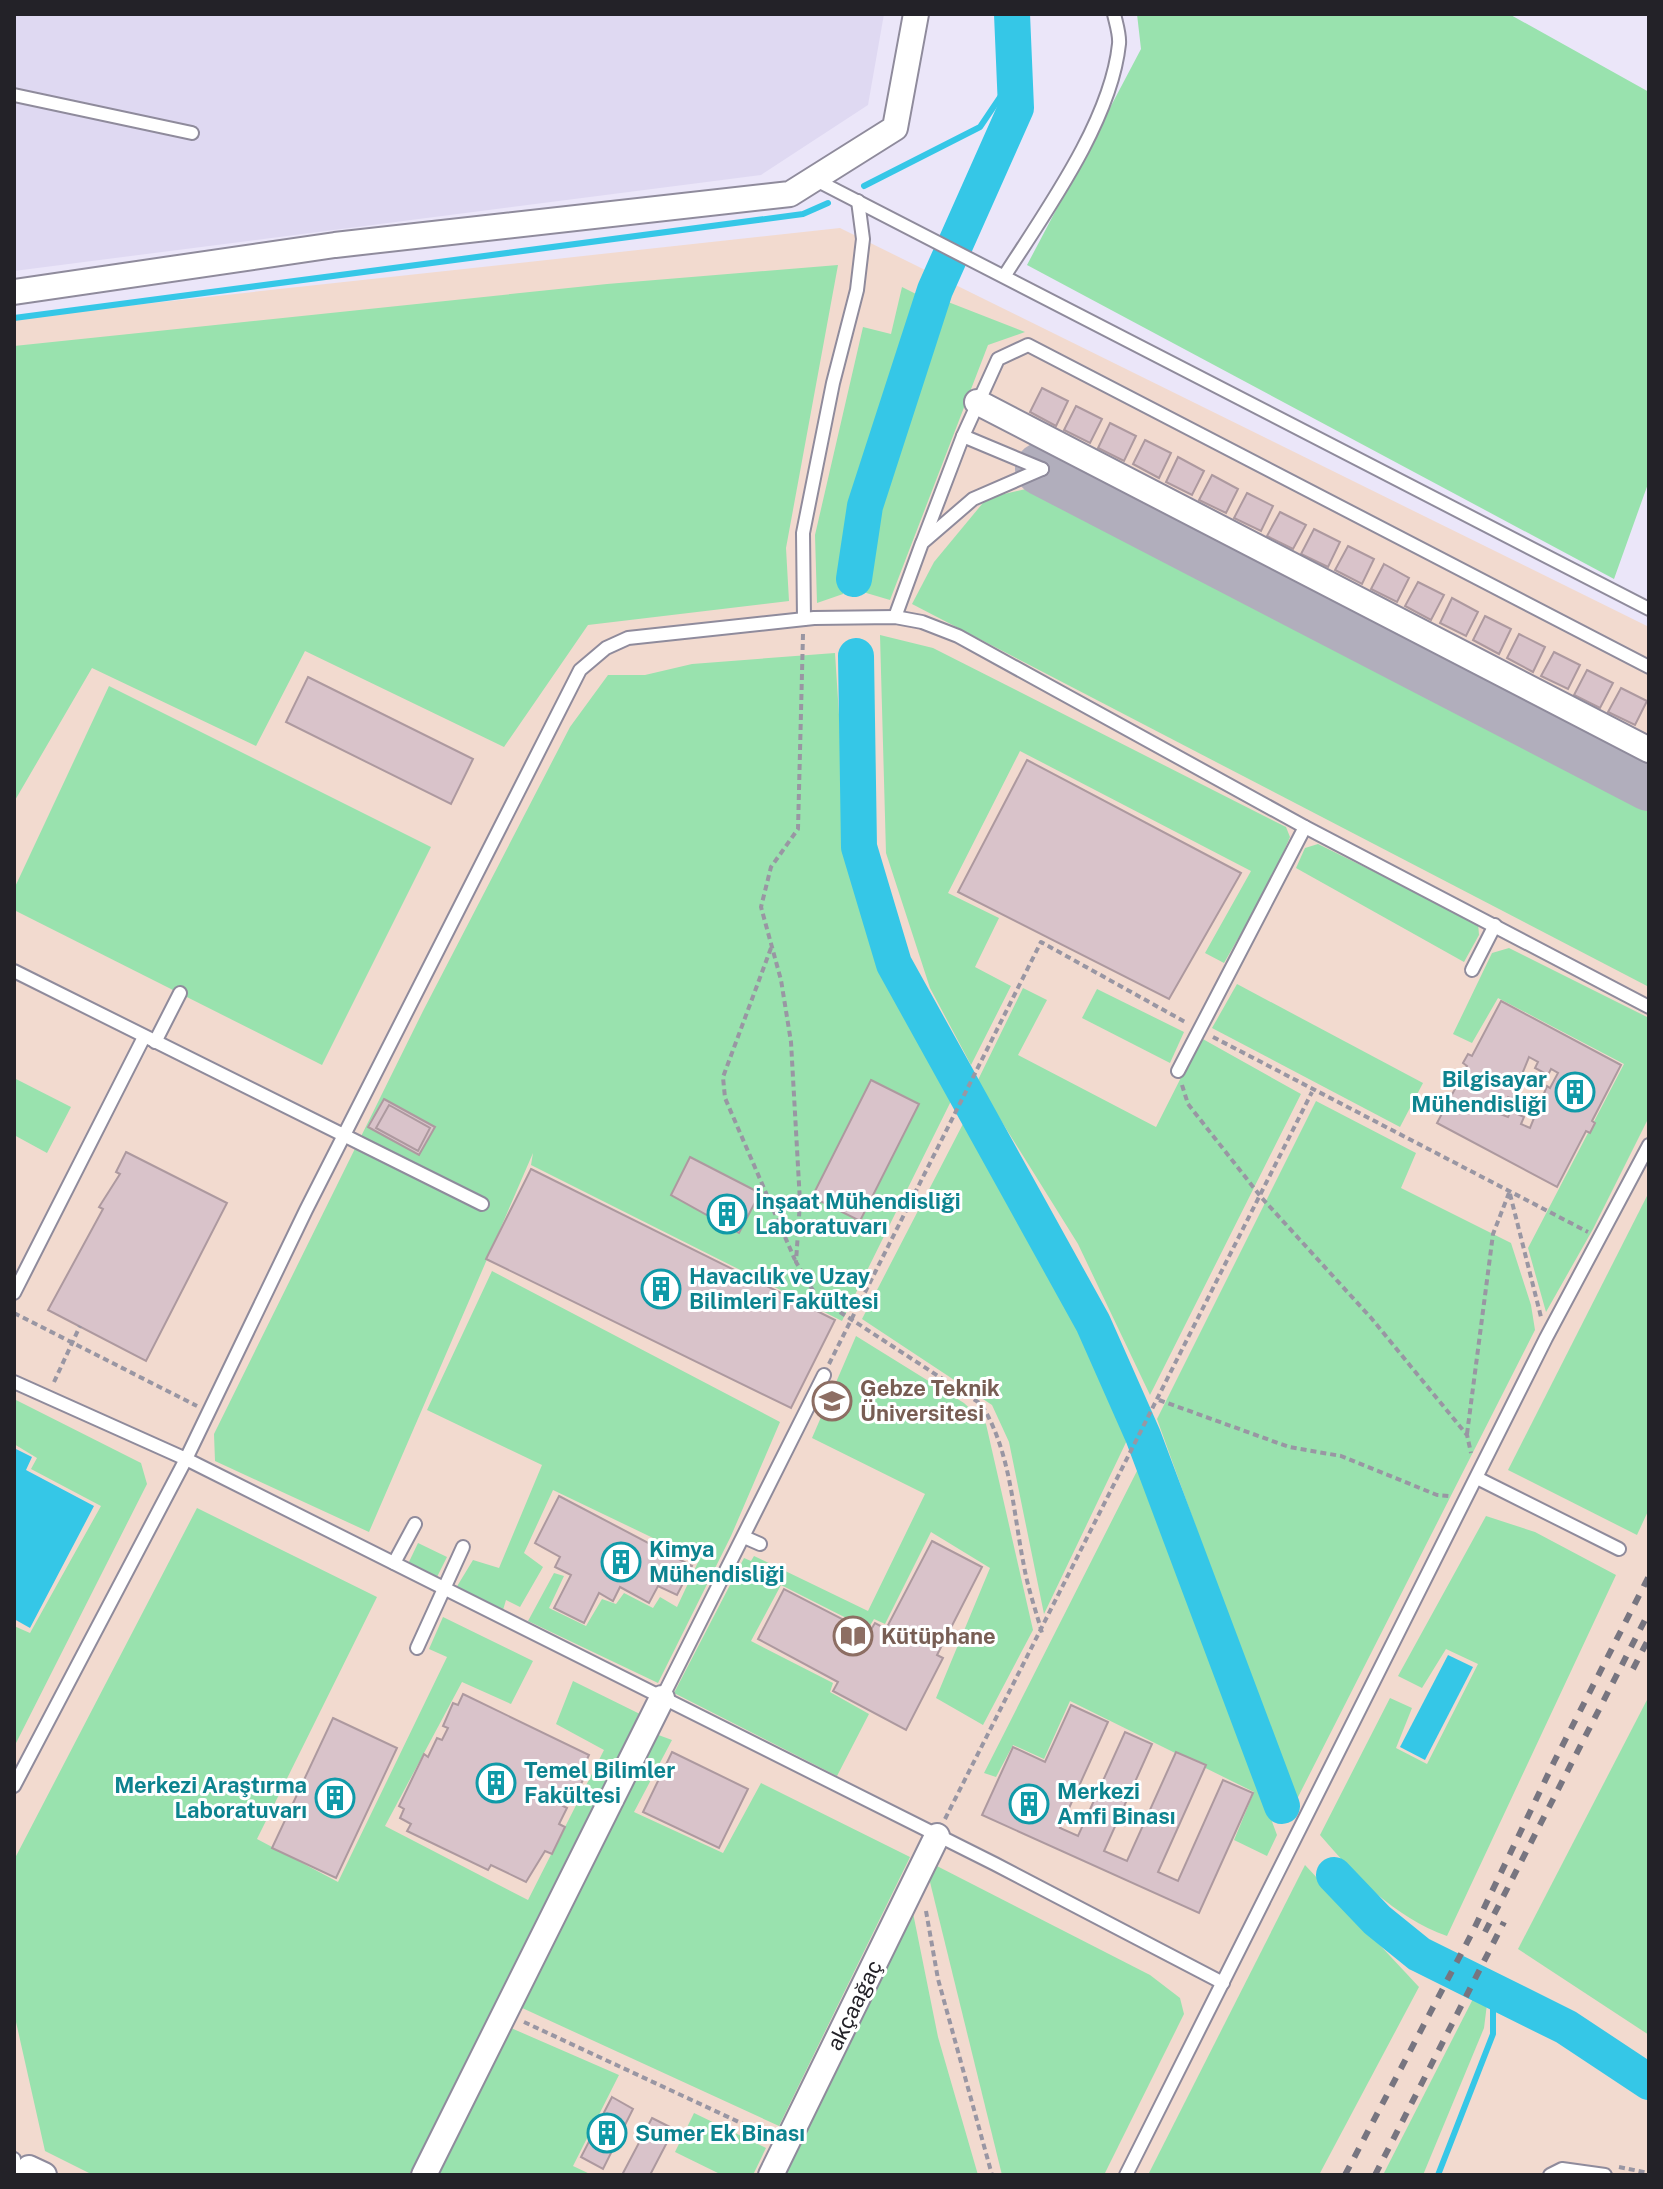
<svg xmlns="http://www.w3.org/2000/svg" width="1663" height="2189" viewBox="0 0 1663 2189" font-family="'Public Sans',sans-serif">
<rect width="100%" height="100%" fill="#ebe6f9"/>
<polygon fill="#dfd9f2" points="14,14 884,14 868,105 761,175 14,271"/>
<polygon fill="#f2dacf" points="840,228 1649,627 1649,2175 14,2175 14,318"/>
<g fill="#99e2ae">
<polygon points="1137,14 1509,14 1649,92 1649,481 1614,579 1027,265 1141,49"/>
<polygon points="838,265 786,548 789,601 588,625 504,747 305,651 256,746 92,668 14,802 14,346 607,284"/>
<polygon points="902,287 924,298 845,545 843,594 817,603 815,535 863,327 891,334"/>
<polygon points="943,300 1025,332 988,345 890,600 863,592 874,511"/>
<polygon points="1026,489 1649,807 1649,987 912,604 934,562 987,498"/>
<polygon points="880,635 933,648 1286,827 1290,837 1270,883 1224,963 1205,953 1251,871 1020,751 948,893 999,918 975,967 1011,986 971,1065 930,988 886,853"/>
<polygon points="835,653 848,854 892,979 953,1097 842,1321 531,1165 533,1153 369,1532 215,1461 214,1434 423,1011 570,727 608,675 645,675 692,664"/>
<polygon points="109,686 431,847 322,1065 14,910 14,889"/>
<polygon points="1318,844 1478,923 1479,935 1464,962 1296,868 1305,848"/>
<polygon points="1509,948 1649,1018 1649,1117 1593,1229 1546,1312 1528,1248 1624,1064 1498,998 1472,1043 1453,1034 1492,953"/>
<polygon points="1237,984 1423,1083 1400,1127 1212,1028"/>
<polygon points="1023,988 1047,1000 1018,1055 1156,1127 1201,1038 1301,1094 1150,1395 1078,1244 977,1082"/>
<polygon points="1097,989 1184,1032 1170,1063 1082,1018"/>
<polygon points="14,1078 71,1107 47,1153 14,1135"/>
<polygon points="1316,1101 1416,1153 1401,1188 1511,1243 1531,1305 1535,1330 1295,1803 1157,1419"/>
<polygon points="965,1120 1083,1326 1130,1434 1044,1614 1009,1442 992,1405 862,1319"/>
<polygon points="1649,1192 1649,1509 1637,1535 1508,1470"/>
<polygon points="492,1271 780,1422 731,1536 658,1683 528,1621 554,1573 564,1576 549,1608 586,1626 602,1599 616,1604 624,1593 653,1608 660,1597 677,1607 699,1560 553,1490 524,1553 543,1567 520,1607 506,1600 503,1610 456,1588 473,1560 499,1568 542,1465 427,1410"/>
<polygon points="856,1336 964,1403 986,1424 1033,1630 983,1725 936,1698 990,1568 931,1532 885,1624 874,1619 868,1629 781,1585 751,1641 833,1683 830,1692 869,1714 837,1776 674,1693 744,1558 751,1561 754,1556 868,1611 925,1494 812,1438"/>
<polygon points="14,1399 141,1463 147,1484 14,1747 14,1626 30,1633 101,1506 31,1469 37,1458 14,1444"/>
<polygon points="1139,1467 1277,1835 1267,1856 1234,1840 1254,1792 1070,1701 1044,1759 1013,1745 996,1777 984,1773"/>
<polygon points="197,1508 377,1597 257,1839 338,1882 447,1657 429,1649 443,1617 533,1661 511,1704 462,1682 385,1826 528,1900 604,1750 556,1724 573,1681 646,1717 409,2175 93,2175 45,2151 14,2013 14,1860"/>
<path d="M1486 1516 1535 1532 1616 1575 1447 1936C1394 1917 1356 1877 1320 1835L1390 1698 1412 1708 1396 1748 1427 1764 1478 1664 1446 1649 1422 1688 1398 1676Z"/>
<polygon points="418,1543 447,1557 437,1577 408,1564"/>
<polygon points="1649,1696 1649,2035 1518,1949"/>
<polygon points="653,1733 672,1740 634,1812 723,1853 761,1783 910,1857 779,2126 520,2007"/>
<polygon points="933,1864 1150,1975 1180,1998 1184,2014 1104,2175 1002,2175 929,1878"/>
<polygon points="1305,1865 1419,1987 1319,2175 1148,2175"/>
<polygon points="912,1908 938,2037 978,2175 779,2175"/>
<polygon points="1477,1991 1488,1996 1484,2028 1423,2175 1383,2175"/>
<polygon points="511,2028 619,2075 573,2166 592,2175 439,2175"/>
<polygon points="694,2113 766,2148 753,2175 722,2175 675,2152"/>
</g>
<g fill="#35c7e7">
<polygon points="14,1448 32,1457 26,1470 94,1506 30,1628 14,1619"/>
<polygon points="1448,1655 1473,1667 1425,1760 1400,1747"/>
</g>
<g fill="none" stroke-linecap="round" stroke-linejoin="round">
<g stroke="#35c7e7" stroke-width="6">
<polyline points="864,186 980,127 1015,75"/>
<polyline points="14,318 803,214 828,203"/>
<polyline points="1438,2175 1493,2034 1493,1993"/>
</g>
<g stroke="#35c7e7" stroke-width="36">
<polyline points="854,579 865,506 935,290 1016,108 1012,14"/>
<polyline points="856,656 859,847 894,964 1093,1323 1143,1436 1282,1806"/>
<polyline points="1334,1875 1377,1920 1419,1954 1566,2027 1649,2082"/>
</g>
<polyline stroke="#b1aebc" stroke-width="54" points="1042,469 1649,784"/>
</g>
<g fill="#d9c3ca" stroke="#ad999f" stroke-width="2" fill-rule="evenodd">
<polygon points="1042,388 1068,401 1056,426 1030,412"/>
<polygon points="1076,406 1102,419 1090,443 1064,430"/>
<polygon points="1110,423 1136,436 1124,461 1098,448"/>
<polygon points="1145,440 1171,453 1159,478 1133,464"/>
<polygon points="1178,457 1204,471 1192,495 1166,482"/>
<polygon points="1212,475 1238,489 1226,513 1199,500"/>
<polygon points="1247,493 1273,506 1261,531 1234,518"/>
<polygon points="1280,512 1306,525 1293,549 1267,536"/>
<polygon points="1314,529 1340,542 1328,567 1301,554"/>
<polygon points="1348,546 1374,559 1362,584 1335,570"/>
<polygon points="1384,564 1409,578 1397,602 1371,589"/>
<polygon points="1418,582 1444,595 1431,620 1405,606"/>
<polygon points="1452,598 1478,612 1466,636 1440,623"/>
<polygon points="1485,616 1511,629 1499,654 1473,640"/>
<polygon points="1519,634 1545,647 1533,672 1507,658"/>
<polygon points="1554,652 1580,665 1568,689 1541,676"/>
<polygon points="1587,670 1613,683 1600,708 1574,695"/>
<polygon points="308,677 473,759 451,804 286,722"/>
<polygon points="1621,688 1647,701 1635,725 1608,712"/>
<polygon points="1027,760 1241,873 1169,999 958,892"/>
<path d="M1501 1001 1621 1065 1592 1121 1595 1123 1590 1133 1586 1131 1557 1187 1437 1123 1467 1066 1463 1063 1468 1054 1472 1056ZM1529 1057 1538 1062 1535 1068 1548 1075 1551 1069 1558 1073 1550 1088 1547 1086 1530 1128 1521 1124 1524 1117 1511 1111 1508 1117 1500 1114 1508 1097 1512 1099Z"/>
<polygon points="871,1080 919,1104 860,1221 812,1197"/>
<polygon points="384,1099 435,1127 419,1155 368,1127"/>
<polygon points="389,1105 430,1128 418,1151 376,1128"/>
<polygon points="126,1152 227,1203 146,1361 48,1310 103,1209 99,1207 120,1174 116,1172"/>
<polygon points="690,1157 760,1193 739,1233 671,1195"/>
<polygon points="531,1169 835,1320 791,1408 486,1259"/>
<polygon points="559,1496 692,1566 677,1595 658,1586 649,1603 620,1587 613,1601 599,1593 584,1623 554,1608 571,1575 555,1567 560,1557 535,1543"/>
<polygon points="932,1541 982,1567 937,1655 943,1658 906,1730 833,1691 838,1682 758,1639 784,1589 869,1633 875,1623 886,1629"/>
<polygon points="463,1694 589,1755 581,1772 586,1774 576,1794 570,1791 563,1806 567,1808 559,1824 565,1827 552,1854 545,1851 526,1882 491,1865 488,1870 407,1831 411,1824 400,1818 404,1809 399,1806 424,1754 428,1757 437,1738 442,1740 448,1728 443,1726 453,1703 458,1705"/>
<polygon points="1071,1705 1108,1722 1060,1828 1078,1836 1125,1732 1152,1744 1104,1851 1127,1861 1176,1752 1206,1765 1158,1872 1178,1881 1223,1780 1253,1793 1199,1913 982,1815 1013,1747 1045,1762"/>
<polygon points="333,1718 397,1748 336,1878 272,1848"/>
<polygon points="672,1752 748,1789 719,1848 643,1812"/>
<polygon points="612,2097 633,2109 603,2169 581,2157"/>
<polygon points="652,2118 674,2129 650,2175 622,2175"/>
</g>
<g fill="none" stroke-linecap="round" stroke-linejoin="round">
<g stroke="#8f8b9c" stroke-width="16">
<g id="lane">
<polyline points="14,95 192,133"/>
<polyline points="814,179 1649,609"/>
<path d="M1005 275C1046 211 1111 121 1119 44 1120 35 1116 23 1114 14"/>
<polyline points="963,436 998,359 1028,345 1649,667"/>
<polyline points="923,541 963,436 1042,469"/>
<polyline points="895,617 922,543 973,499 1042,469"/>
<polyline points="804,619 803,533 833,383 857,290 863,239 858,201"/>
<polyline points="1472,970 1495,925"/>
<polyline points="14,971 482,1204"/>
<polyline points="155,1042 180,993"/>
<polyline points="1178,1071 1305,827"/>
<polyline points="14,1293 144,1037"/>
<polyline points="14,1382 186,1459 995,1864 1223,1983"/>
<polyline points="1477,1478 1619,1549"/>
<polyline points="744,1537 760,1544"/>
<polyline points="394,1563 415,1524"/>
<polyline points="417,1648 463,1547"/>
<polyline points="662,1698 824,1375"/>
<polyline points="14,1786 186,1459 306,1210 580,670 606,648 628,638 814,618 895,617 922,622 958,636 1305,827 1649,1007"/>
<polyline points="14,2159 17,2175"/>
<polyline points="1126,2175 1546,1338 1649,1145"/>
<polyline points="1550,2175 1562,2169 1605,2175"/>
</g>
</g>
<g stroke="#8f8b9c" stroke-width="28">
<g id="street">
<polyline points="14,292 335,245 790,194 895,128 916,14"/>
<polyline points="977,402 1649,750"/>
<polyline points="29,2168 44,2175"/>
<polyline points="424,2175 662,1698"/>
<polyline points="771,2175 937,1836"/>
</g>
</g>
<g stroke="#9996a3" stroke-width="4" stroke-dasharray="6 4" stroke-linecap="butt">
<path d="M803 634 798 829 771 867 761 907 781 980 791 1042 800 1202 796 1262 817 1297 981 1404C1011 1451 1013 1512 1024 1566 1028 1589 1036 1611 1042 1633"/>
<polyline points="771,948 723,1077 725,1098 795,1260"/>
<polyline points="1213,1037 1588,1232"/>
<polyline points="1182,1085 1188,1104 1261,1197 1372,1319 1467,1435 1471,1453"/>
<polyline points="1510,1194 1541,1317"/>
<polyline points="14,1313 197,1406"/>
<polyline points="829,1364 1041,942 1187,1023"/>
<polyline points="54,1382 80,1326"/>
<polyline points="1159,1400 1289,1447 1341,1456 1437,1495 1449,1496"/>
<polyline points="1467,1434 1493,1234 1509,1193"/>
<polyline points="945,1819 1312,1092"/>
<polyline points="926,1911 938,1979 992,2175"/>
<polyline points="524,2022 769,2136"/>
<polyline points="1619,2167 1649,2173"/>
</g>
<use href="#lane" stroke="#fff" stroke-width="12"/>
<use href="#street" stroke="#fff" stroke-width="24"/>
<g stroke="#777580" stroke-width="6" stroke-dasharray="10 10" stroke-linecap="butt">
<polyline points="1633,1669 1649,1638"/>
<polyline points="1485,1932 1649,1612"/>
<polyline points="1345,2175 1472,1933 1554,1762 1649,1576"/>
<polyline points="1375,2175 1504,1922"/>
</g>
</g>
<defs>
<g id="building-ring" transform="scale(2)"><circle r="9.5" fill="#fff" stroke="#0f9aa8" stroke-width="1.5"/><path d="M-4-6H4V6H1V3H-1V6H-4ZM-2.5-4.3h1.7v1.8h-1.7ZM.8-4.3h1.7v1.8H.8ZM-2.5-1h1.7V.8h-1.7ZM.8-1h1.7V.8H.8Z" fill="#0f9aa8"/></g>
<g id="university-ring" transform="scale(2)"><circle r="9.5" fill="#fff" stroke="#8d6e63" stroke-width="1.5"/><path d="M0-5L7-2L0 1L-7-2ZM-4 1L0 2.5L4 1V4Q0 6-4 4Z" fill="#8d6e63"/></g>
<g id="library-ring" transform="scale(2)"><circle r="9.5" fill="#fff" stroke="#8d6e63" stroke-width="1.5"/><path d="M-6-4Q-3-5.5-.7-3.5V5Q-3 3-6 4ZM6-4Q3-5.5 .7-3.5V5Q3 3 6 4Z" fill="#8d6e63"/></g>
</defs>
<g fill-rule="evenodd">
<use href="#building-ring" x="1575" y="1092"/>
<use href="#building-ring" x="727" y="1214"/>
<use href="#building-ring" x="661" y="1289"/>
<use href="#university-ring" x="832" y="1401"/>
<use href="#building-ring" x="621" y="1562"/>
<use href="#library-ring" x="853" y="1636"/>
<use href="#building-ring" x="496" y="1783"/>
<use href="#building-ring" x="335" y="1798"/>
<use href="#building-ring" x="1029" y="1804"/>
<use href="#building-ring" x="607" y="2133"/>
</g>
<g text-anchor="middle" dominant-baseline="central" stroke-width="6" stroke-linejoin="round" paint-order="stroke">
<g font-size="22" font-weight="bold" fill="#0d838f" stroke="#fff" text-anchor="start">
<text x="1547" y="1079" text-anchor="end">Bilgisayar<tspan x="1547" dy="25">Mühendisliği</tspan></text>
<text x="755" y="1201">İnşaat Mühendisliği<tspan x="755" dy="25">Laboratuvarı</tspan></text>
<text x="689" y="1276">Havacılık ve Uzay<tspan x="689" dy="25">Bilimleri Fakültesi</tspan></text>
<text x="649" y="1549">Kimya<tspan x="649" dy="25">Mühendisliği</tspan></text>
<text x="524" y="1770">Temel Bilimler<tspan x="524" dy="25">Fakültesi</tspan></text>
<text x="307" y="1785" text-anchor="end">Merkezi Araştırma<tspan x="307" dy="25">Laboratuvarı</tspan></text>
<text x="1057" y="1791">Merkezi<tspan x="1057" dy="25">Amfi Binası</tspan></text>
<text x="635" y="2133">Sumer Ek Binası</text>
</g>
<g font-size="22" font-weight="bold" fill="#785e54" stroke="#fff" text-anchor="start">
<text x="860" y="1388">Gebze Teknik<tspan x="860" dy="25">Üniversitesi</tspan></text>
<text x="881" y="1636">Kütüphane</text>
</g>
<g font-size="22" fill="#232228" stroke="#fff">
<text transform="translate(854 2005) rotate(-64)">akçaağaç</text>
</g>
</g>
<rect width="1663" height="2189" fill="none" stroke="#232228" stroke-width="32"/>
</svg>
